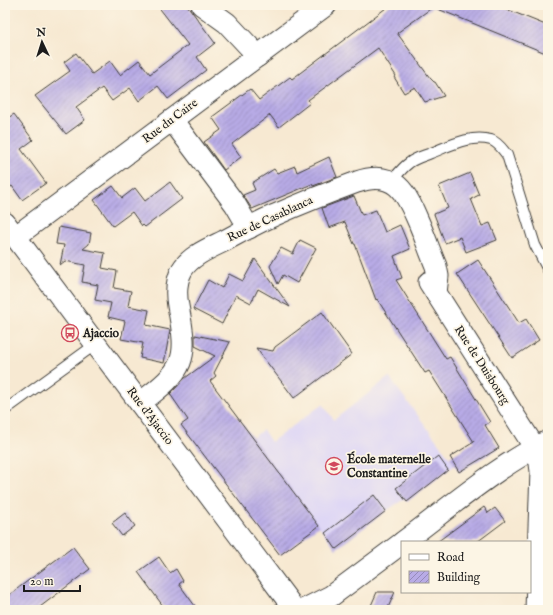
<svg xmlns="http://www.w3.org/2000/svg" width="553" height="615" viewBox="0 0 553 615" font-family="'IM FELL English',serif">
<defs>
<pattern id="building-hatch" width="6" height="6" patternUnits="userSpaceOnUse"><rect width="6" height="6" fill="#b8abe6"/><path d="M-1 1l2-2M0 6l6-6M5 7l2-2" fill="none" stroke="#958aba"/></pattern>
</defs>
<rect width="100%" height="100%" fill="#fcf5e5"/>
<filter id="ink" filterUnits="userSpaceOnUse"><feTurbulence type="fractalNoise" baseFrequency=".025" numOctaves="2"/><feDisplacementMap in="SourceGraphic" scale="8" xChannelSelector="R" yChannelSelector="G"/><feConvolveMatrix kernelMatrix="1 2 1 2 8 2 1 2 1" color-interpolation-filters="sRGB"/></filter>
<filter id="wash" filterUnits="userSpaceOnUse"><feTurbulence type="fractalNoise" baseFrequency=".012" numOctaves="4" result="noise"/><feDisplacementMap in="SourceGraphic" scale="16" xChannelSelector="R" yChannelSelector="G"/><feGaussianBlur stdDeviation="0.9" result="paint"/><feColorMatrix in="noise" values="0 0 0 0 0 0 0 0 0 0 0 0 0 0 0 0 0 1.4 0 .05"/><feComposite in="paint" operator="in"/></filter>
<g filter="url(#wash)">
<rect width="100%" height="100%" fill="#f7e9d2"/>
<polygon fill="#ddd5f6" points="389,377 455,465 386,511 336,549 319,526 280,555 212,467 263,430 271,442 323,404 334,420"/>
<g id="blocks">
<g fill="url(#building-hatch)">
<polygon points="157,5 187,5 215,43 197,57 206,70 168,99 158,86 139,101 130,88 112,101 102,88 76,107 85,120 66,134 35,96 70,71 64,62 76,53 92,74 110,61 120,75 139,60 150,74 188,45"/>
<polygon points="390,5 496,5 548,26 548,54 433,7 397,33 430,78 434,82 435,82 444,96 425,102 415,87 404,93 394,77 396,76 378,48 308,100 310,103 279,127 270,115 232,144 241,157 224,170 204,142 221,130 212,117 250,89 259,100 290,77 292,79"/>
<polygon points="14,114 33,140 21,149 46,183 22,200 12,186 5,190 5,120"/>
<polygon points="329,157 337,177 313,186 312,184 252,209 243,195 255,190 252,183 274,169 277,173 295,166 297,172"/>
<polygon points="470,173 479,195 471,199 482,226 490,223 497,240 466,252 460,237 445,243 434,214 448,208 439,186"/>
<polygon points="170,182 182,199 145,227 143,225 142,226 132,212 113,226 94,200 113,186 122,198 135,188 145,201"/>
<polygon points="354,196 362,215 376,210 385,232 400,225 410,249 394,256 402,278 396,280 446,359 450,357 490,422 485,425 499,448 459,472 450,457 474,442 429,371 425,373 377,299 376,300 355,244 354,244 345,222 329,228 322,208"/>
<polygon points="59,227 91,233 89,244 83,249 105,253 102,268 117,271 114,288 131,291 128,306 149,310 146,325 170,330 164,363 140,358 143,343 121,339 125,321 108,317 111,303 95,300 98,285 82,282 85,265 65,261 60,265 64,245 56,244"/>
<polygon points="300,240 316,248 297,283 283,275 278,284 270,266 281,248 293,254"/>
<polygon points="255,259 290,307 258,289 251,303 236,295 222,324 193,309 208,280 222,288 229,274 243,281"/>
<polygon points="478,260 519,323 526,319 539,340 512,358 457,274"/>
<polygon points="322,312 352,354 294,398 256,348 273,351 275,347"/>
<polygon points="195,335 230,342 214,373 216,376 210,381 319,526 280,555 181,425 188,420 170,394 185,378 215,356 195,346"/>
<polygon points="438,456 448,470 407,502 396,488"/>
<polygon points="374,495 386,511 336,549 325,533"/>
<polygon points="484,507 488,513 495,508 505,521 477,542 437,542"/>
<polygon points="125,513 135,526 122,536 112,523"/>
<polygon points="73,547 90,569 36,610 5,610 5,598"/>
<polygon points="159,557 170,573 176,569 183,581 179,584 198,610 166,610 138,572"/>
<polygon points="377,592 395,592 387,610 369,610"/>
</g>
</g>
</g>
<g filter="url(#ink)">
<use href="#blocks" fill-opacity="0" stroke="#3d3b37" stroke-width="1"/>
<g fill="none" stroke-linecap="round" stroke-linejoin="round">
<g stroke="#3d3b37" stroke-width="12">
<g id="lane">
<path d="M392 181C397 175 402 168 409 163 415 158 424 156 431 153 449 146 471 134 491 140 499 143 502 149 507 155L535 245 548 270"/>
<polyline points="5,410 96,344"/>
</g>
</g>
<g stroke="#3d3b37" stroke-width="23">
<g id="street">
<polyline points="202,5 227,23 258,56"/>
<polyline points="172,120 235,204 249,228"/>
<polyline points="5,223 295,610"/>
<polyline points="15,237 326,5"/>
<polyline points="429,282 535,448 539,456 541,471 536,610"/>
<path d="M140 403C185 369 189 361 178 306 176 295 176 281 182 270 190 256 210 248 224 241 241 232 258 222 275 215 302 203 330 192 357 182 395 169 406 192 419 223 425 237 430 252 436 266L438 276 436 293"/>
<path d="M403 542C449 508 497 466 548 441"/>
<polyline points="303,610 331,596 402,543"/>
</g>
</g>
<use href="#lane" stroke="#fff" stroke-width="10"/>
<use href="#street" stroke="#fff" stroke-width="21"/>
</g>
</g>
<defs>
<g id="bus-ring" transform="scale(0.9)"><circle r="9.5" fill="#fcf5e5" stroke="#d1495b" stroke-width="1.5"/><path d="M-5-6H5V4H4V6H2V4H-2V6H-4V4H-5ZM-3.5-4V0h7V-4ZM-3.5 1.2v1.5H-2V1.2ZM2 1.2v1.5H3.5V1.2Z" fill="#d1495b"/></g>
<g id="school-ring" transform="scale(0.9)"><circle r="9.5" fill="#fcf5e5" stroke="#d1495b" stroke-width="1.5"/><path d="M0-5L7-2L0 1L-7-2ZM-4 1L0 2.5L4 1V4Q0 6-4 4Z" fill="#d1495b"/></g>
</defs>
<g fill-rule="evenodd">
<use href="#bus-ring" x="70" y="333"/>
<use href="#school-ring" x="334" y="466"/>
</g>
<g text-anchor="middle" dominant-baseline="central" stroke-width="3.5" stroke-linejoin="round" paint-order="stroke">
<g font-size="12" fill="#1c1c1c" stroke="#fcf5e5">
<text transform="translate(170 121) rotate(-37)">Rue du Caire</text>
<text transform="translate(270 219) rotate(-25)">Rue de Casablanca</text>
<text transform="translate(482 365) rotate(57)">Rue de Duisbourg</text>
<text transform="translate(150 416) rotate(53)">Rue d'Ajaccio</text>
</g>
<g font-size="12" font-weight="bold" fill="#1c1c1c" stroke="#fcf5e5" text-anchor="start">
<text x="83" y="333">Ajaccio</text>
<text x="347" y="459">École maternelle<tspan x="347" dy="14">Constantine</tspan></text>
</g>
</g>
<rect width="553" height="615" fill="none" stroke="#fcf5e5" stroke-width="20"/>
<rect x="401" y="541" width="130" height="52" fill="#fcf5e5" stroke="#a29e95"/>
<rect x="409" y="554" width="20" height="6" fill="#ffffff" stroke="#a29e95"/>
<text x="437" y="561" font-size="12" fill="#1c1c1c">Road</text>
<rect x="409" y="571" width="20" height="12" fill="url(#building-hatch)" stroke="#a29e95"/>
<text x="437" y="581" font-size="12" fill="#1c1c1c">Building</text>
<g transform="translate(42 42) rotate(356)" stroke="#fcf5e5" stroke-width="3" paint-order="stroke">
<path d="M0-3L7 15L0 10L-7 15Z" fill="#1c1c1c"/>
<text y="-6" font-size="11" font-weight="bold" text-anchor="middle" fill="#1c1c1c">N</text>
</g>
<path d="M24 585v6h56v-6" fill="none" stroke="#1c1c1c" stroke-width="2"/>
<text x="30" y="585" font-size="12" fill="#1c1c1c" stroke="#fcf5e5" stroke-width="3" paint-order="stroke">20 m</text>
</svg>
